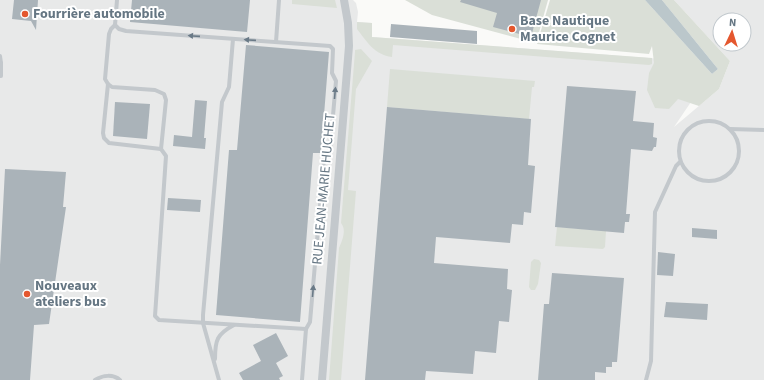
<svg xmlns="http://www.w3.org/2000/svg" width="764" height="380" viewBox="0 0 764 380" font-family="'Source Sans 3',sans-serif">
<rect width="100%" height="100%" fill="#fafaf8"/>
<path fill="#e8e9e9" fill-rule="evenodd" d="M0 0H353L356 3 358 12 357 22 372 23V37L675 60 693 99 674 127 719 89 730 61 674 0H764V380H0ZM720 20H744V44H720Z"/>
<g fill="#dadfd7">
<polygon points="292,0 335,0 337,8 292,4"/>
<polygon points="405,0 548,0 536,43 432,15"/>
<polygon points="550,0 645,0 712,74 718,69 662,0 674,0 730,61 719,89 699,106 678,99 669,109 655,108 647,90 649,73 654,63 652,46 649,54 537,44"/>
<path d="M357 22 372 23V37L652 58V64L649 65 393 45 392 57C375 55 367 42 357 29Z"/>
<path d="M361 49 372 61 356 89 348 190 356 191 341 380H329L339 248C342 241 347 230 341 223L355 52V50Z"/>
<polygon points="390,69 535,81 534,87 532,87 529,119 387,107"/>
<polygon points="557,227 606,231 605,247 603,249 555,246"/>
<polygon points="534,259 539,260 541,263 538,284 535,290 531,290 529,287 531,262"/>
</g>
<polygon fill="#bbc7cb" points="645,0 662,0 718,69 712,74"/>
<g fill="#aab3b9">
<polygon points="14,0 38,0 36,30 31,21 12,19"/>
<polygon points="132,0 250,0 247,32 130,22"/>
<polygon points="461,0 541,0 531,37 493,27 497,13 460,2"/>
<polygon points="391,24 477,31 477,44 390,37"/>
<polygon points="246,45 329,52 321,153 313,153 300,322 216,315 229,150 237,150"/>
<polygon points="567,86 636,91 633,121 654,123 653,137 657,138 656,147 654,147 652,151 631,149 626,214 630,214 629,222 625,222 624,233 555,227"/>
<polygon points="195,100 207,101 204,138 206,138 205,149 173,146 174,135 192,137"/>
<polygon points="115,102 150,104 147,139 113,136"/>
<polygon points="387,107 531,119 528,165 535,166 531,213 524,212 523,225 512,224 510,243 436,237 434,263 508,269 507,289 512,290 509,322 499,321 496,353 475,351 473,374 426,371 425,380 365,380"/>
<polygon points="5,169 66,172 63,207 66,207 49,324 34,325 30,380 0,380 0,265"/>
<polygon points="168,198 201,200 200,212 167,210"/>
<polygon points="692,228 717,230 717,239 692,237"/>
<polygon points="658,252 675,254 673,276 657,275"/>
<polygon points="552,273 624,278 617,362 612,362 612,367 606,367 606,373 595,372 595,380 538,380 544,304 549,304"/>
<polygon points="666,302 708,304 707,320 664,317"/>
<polygon points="276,333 288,356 276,363 283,376 279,378 280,380 243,380 239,373 261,361 253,345"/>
</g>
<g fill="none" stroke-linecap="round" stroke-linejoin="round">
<g stroke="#c3c8cc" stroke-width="4">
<polyline points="117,0 115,25 119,29 126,31 330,46 333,49 332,73 336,81 330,150 324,159 310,322 306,329 302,380"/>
<polyline points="115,25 111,29 109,34 105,79 108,84 112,87 155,90 164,94 166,100 161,149 166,156 155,316 159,320 306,329"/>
<polyline points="276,42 279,0"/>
<polyline points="0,56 1,63 0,63"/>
<polyline points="1,76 1,63"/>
<polyline points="108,84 103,133 104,138 109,143 161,149"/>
<circle cx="709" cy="151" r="30"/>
<polyline points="730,129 764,130"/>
<path d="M215 359C215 340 217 334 234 325"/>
<path d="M95 380C103 375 113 374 120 380"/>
<polyline points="219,380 203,323 203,315 222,102 229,87 233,39"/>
<polyline points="646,380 651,361 655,212 676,166 680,162"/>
</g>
<polyline stroke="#c3c8cc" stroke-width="8" points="322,380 349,46 348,23 344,0"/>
</g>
<defs><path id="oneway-solid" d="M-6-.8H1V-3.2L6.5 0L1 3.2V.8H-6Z"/></defs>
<g fill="#6a7a87">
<use href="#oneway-solid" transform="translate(194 36) rotate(-176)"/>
<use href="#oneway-solid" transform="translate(250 40) rotate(-176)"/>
<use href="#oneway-solid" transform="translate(335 93) rotate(-85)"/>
<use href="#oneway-solid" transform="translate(313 291) rotate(-85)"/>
</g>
<g fill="#e4572e" stroke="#fff" stroke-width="1.5">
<circle cx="25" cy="14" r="4"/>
<circle cx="512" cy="29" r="4"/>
<circle cx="27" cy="294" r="4"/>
</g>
<g text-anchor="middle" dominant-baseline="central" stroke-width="4" stroke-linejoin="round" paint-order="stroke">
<g font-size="14" font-weight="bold" fill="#657683" stroke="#fff" text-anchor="start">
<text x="33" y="14">Fourrière automobile</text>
<text x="520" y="21">Base Nautique<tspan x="520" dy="16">Maurice Cognet</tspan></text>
<text x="35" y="286">Nouveaux<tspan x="35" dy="16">ateliers bus</tspan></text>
</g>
<g font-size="14" fill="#657683" stroke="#fff">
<text transform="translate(324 189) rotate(-85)">RUE JEAN-MARIE HUCHET</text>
</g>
</g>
<g transform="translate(732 32) rotate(4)"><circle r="19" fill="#ffffff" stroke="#c1c8cd"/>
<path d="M0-3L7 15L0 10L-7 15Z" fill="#e4572e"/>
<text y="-6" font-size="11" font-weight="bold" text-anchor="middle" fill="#657683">N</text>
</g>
</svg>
